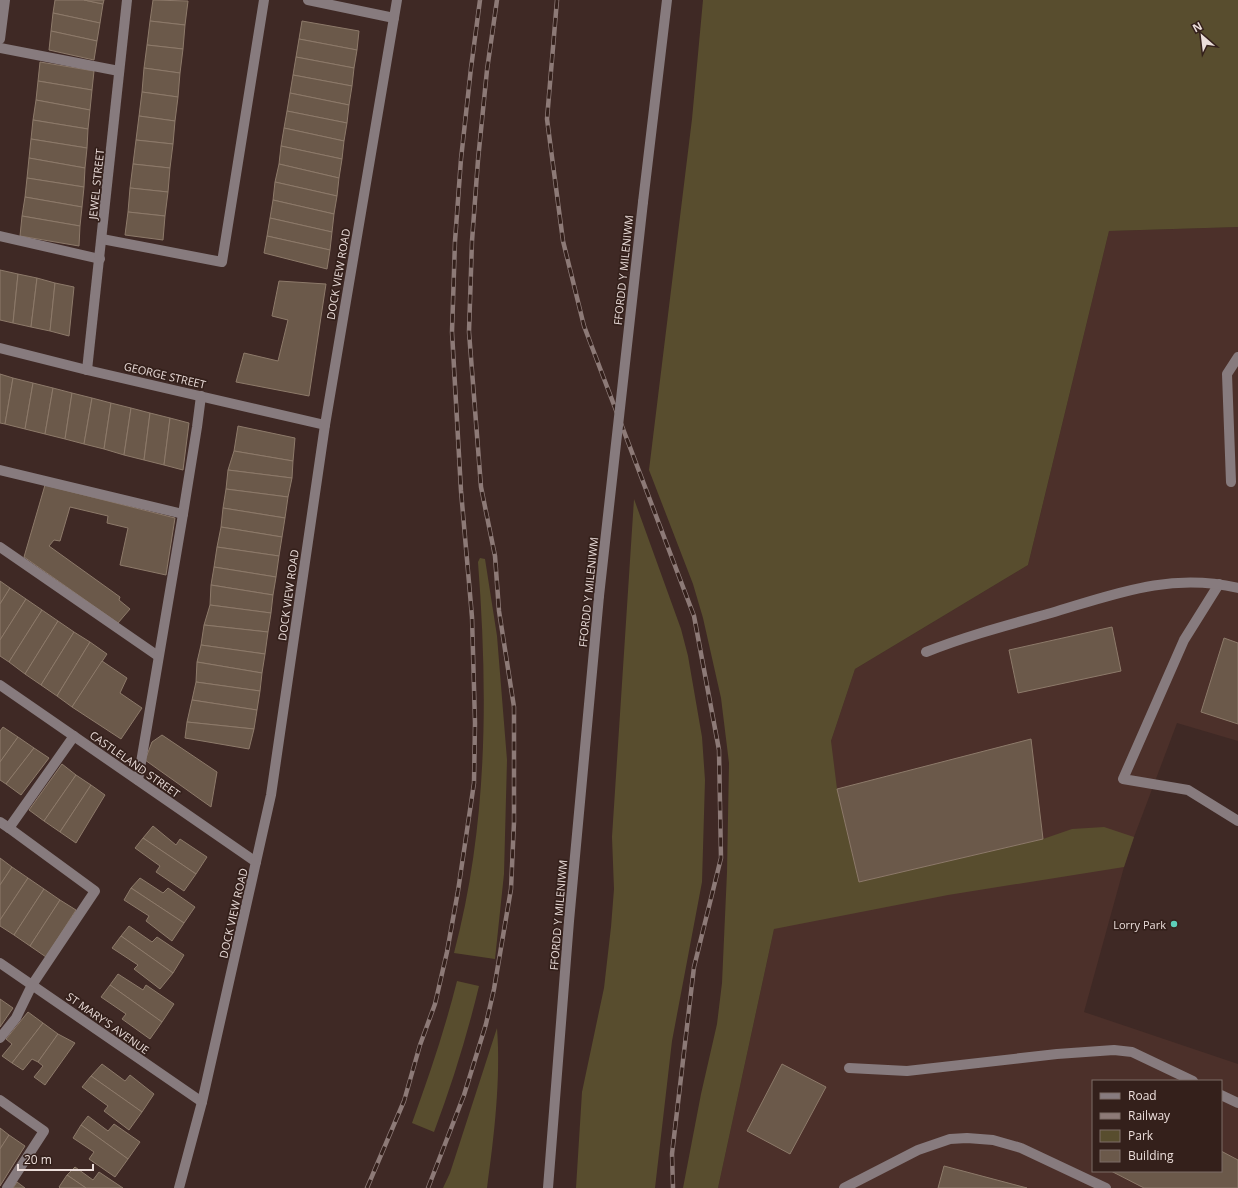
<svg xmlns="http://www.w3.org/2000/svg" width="1238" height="1188" viewBox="0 0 1238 1188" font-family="'Open Sans',sans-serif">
<rect width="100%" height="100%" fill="#3f2925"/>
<path fill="#4c302a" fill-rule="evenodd" d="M1238 227V741L1177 723 1134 837 1124 867 1084 1012 1238 1064V1188H718L774 929 831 741 855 669 1028 565 1109 231ZM1093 1081H1221V1171H1093Z"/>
<g fill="#584d2e">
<polygon points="703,0 1238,0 1238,227 1109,231 1028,565 855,669 831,741 837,789 859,882 1043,839 1072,829 1104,827 1134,837 1124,867 948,895 774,929 718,1188 683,1188 701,1094 717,1024 722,983 727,872 729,763 721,698 703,618 693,584 649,470 692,119"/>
<polygon points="634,499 681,629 688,656 702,737 705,780 702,882 672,1041 655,1188 576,1188 582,1092 604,988 611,927 614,889 612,837"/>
<path d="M480 558 485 559 497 636 507 760 504 874 495 959 454 953C488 824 488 693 478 562Z"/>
<path d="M457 981 479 986C467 1036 452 1084 434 1132L412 1123C429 1076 445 1029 457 981Z"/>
<path d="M497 1028C501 1079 494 1137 487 1188H443L450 1173Z"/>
</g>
<g fill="#6b594a" stroke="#8d7a6a">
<polygon points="55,0 84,0 103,4 100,23 53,13"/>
<polygon points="84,0 104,0 103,4"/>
<polygon points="153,0 188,1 185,25 150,21"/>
<polygon points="53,13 100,23 97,41 51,31"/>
<polygon points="150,21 185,25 183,49 147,45"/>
<polygon points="302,21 359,31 357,50 299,39"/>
<polygon points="51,31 97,41 94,60 49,50"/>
<polygon points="299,39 357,50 354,68 296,57"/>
<polygon points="147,45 183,49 180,73 144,68"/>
<polygon points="296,57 354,68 352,86 293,75"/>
<polygon points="40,62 94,71 92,90 38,81"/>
<polygon points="144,68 180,73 178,97 142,92"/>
<polygon points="293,75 352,86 349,105 290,93"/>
<polygon points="38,81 92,90 90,110 36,100"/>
<polygon points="142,92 178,97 175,121 139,116"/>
<polygon points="290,93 349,105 347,123 287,111"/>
<polygon points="36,100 90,110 88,129 33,120"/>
<polygon points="287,111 347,123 344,141 284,128"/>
<polygon points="139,116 175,121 173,144 136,140"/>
<polygon points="33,120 88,129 87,148 31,139"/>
<polygon points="284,128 344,141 342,159 281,146"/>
<polygon points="31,139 87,148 85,168 29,158"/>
<polygon points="136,140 173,144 170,168 133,164"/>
<polygon points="281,146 342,159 339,178 279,164"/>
<polygon points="29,158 85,168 84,187 27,178"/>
<polygon points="133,164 170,168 168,192 130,188"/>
<polygon points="279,164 339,178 337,196 275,182"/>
<polygon points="27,178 84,187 82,207 25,197"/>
<polygon points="275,182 337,196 334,214 273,200"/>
<polygon points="130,188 168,192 165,216 128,212"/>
<polygon points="25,197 82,207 80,226 22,216"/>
<polygon points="273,200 334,214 332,232 270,218"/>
<polygon points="128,212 165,216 163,240 125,235"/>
<polygon points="22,216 80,226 79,246 20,236"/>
<polygon points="270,218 332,232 330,250 267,236"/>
<polygon points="267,236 330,250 327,269 264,253"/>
<polygon points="0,270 18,274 13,323 0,320"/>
<polygon points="18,274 37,278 31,327 13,323"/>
<polygon points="37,278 55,283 50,331 31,327"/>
<polygon points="279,281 326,284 309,396 236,382 244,353 278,361 288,320 272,316"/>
<polygon points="55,283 74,287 69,336 50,331"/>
<polygon points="0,374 13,378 5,424 0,423"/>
<polygon points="13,378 33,383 25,429 5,424"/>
<polygon points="33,383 53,388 45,434 25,429"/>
<polygon points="53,388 72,393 65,439 45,434"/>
<polygon points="72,393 92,398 84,444 65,439"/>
<polygon points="92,398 111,403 104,449 84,444"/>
<polygon points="111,403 131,408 124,455 104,449"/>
<polygon points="131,408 150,413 144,460 124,455"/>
<polygon points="150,413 170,418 164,465 144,460"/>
<polygon points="170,418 189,423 183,470 164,465"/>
<polygon points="238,426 295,438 293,461 234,451"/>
<polygon points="234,451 293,461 292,478 228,470"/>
<polygon points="228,470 292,478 288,497 226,489"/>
<polygon points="45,485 175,518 166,575 120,565 128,528 107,523 108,516 70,507 60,541 54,540 49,546 120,597 119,600 130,609 118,623 24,557"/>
<polygon points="226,489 288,497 285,518 223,508"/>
<polygon points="223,508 285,518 282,537 221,527"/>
<polygon points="221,527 282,537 279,556 217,547"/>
<polygon points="217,547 279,556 276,577 214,567"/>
<polygon points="214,567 276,577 273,595 211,585"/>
<polygon points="0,581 10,588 0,604"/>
<polygon points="211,585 273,595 271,613 210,605"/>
<polygon points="10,588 26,599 0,640 0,604"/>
<polygon points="26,599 42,610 9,662 0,656 0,640"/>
<polygon points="210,605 271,613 268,632 204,625"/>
<polygon points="42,610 58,621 25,674 9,662"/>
<polygon points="58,621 74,632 41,685 25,674"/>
<polygon points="204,625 268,632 265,654 201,645"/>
<polygon points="1112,627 1121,671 1018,693 1009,650"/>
<polygon points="74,632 90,642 57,696 41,685"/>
<polygon points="1224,638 1238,643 1238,724 1201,712"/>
<polygon points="90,642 107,654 72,707 57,696"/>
<polygon points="201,645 265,654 262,673 197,662"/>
<polygon points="102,661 127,678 120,693 142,708 121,739 72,707"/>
<polygon points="197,662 262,673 260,691 196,682"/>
<polygon points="196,682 260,691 257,710 192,700"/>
<polygon points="192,700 257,710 254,729 187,722"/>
<polygon points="187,722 254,729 249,749 185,738"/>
<polygon points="3,727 18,737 0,762 0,731"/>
<polygon points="162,735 217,772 211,807 145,760 152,742"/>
<polygon points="18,737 34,748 6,784 0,780 0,762"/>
<polygon points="1031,739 1043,839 859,882 837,789"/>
<polygon points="34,748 49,758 21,795 6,784"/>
<polygon points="62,764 76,775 44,821 29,810"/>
<polygon points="76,775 91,785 60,832 44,821"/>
<polygon points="91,785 105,795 76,843 60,832"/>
<polygon points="153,826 176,845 180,839 207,857 196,874 143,838"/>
<polygon points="143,838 196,874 184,891 156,872 160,866 135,848"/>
<polygon points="0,858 12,867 0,885"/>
<polygon points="12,867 28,878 0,920 0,885"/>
<polygon points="28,878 44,889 14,935 0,926 0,920"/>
<polygon points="140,878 163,893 168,888 195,907 184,923 131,888"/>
<polygon points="131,888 184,923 172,941 146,921 149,916 124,900"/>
<polygon points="44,889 60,900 30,946 14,935"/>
<polygon points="60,900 76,910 46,957 30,946"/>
<polygon points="129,926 152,942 157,937 184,955 173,973 121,936"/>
<polygon points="121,936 173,973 160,989 134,969 138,965 112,948"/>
<polygon points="118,974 143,990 146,985 174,1004 162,1022 110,985"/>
<polygon points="110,985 162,1022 150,1039 122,1019 126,1014 101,997"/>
<polygon points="0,999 13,1008 0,1027"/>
<polygon points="28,1012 43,1023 12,1063 2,1056 12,1044 6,1039"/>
<polygon points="43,1023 58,1034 38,1062 32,1059 23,1070 12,1063"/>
<polygon points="58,1034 75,1043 45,1085 34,1077 43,1066 38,1062"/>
<polygon points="102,1064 125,1081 130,1075 154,1094 142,1112 91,1076"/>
<polygon points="782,1064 826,1087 790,1154 747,1131"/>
<polygon points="91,1076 142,1112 129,1130 104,1111 108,1106 82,1087"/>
<polygon points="88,1116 108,1131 114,1124 140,1142 128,1159 81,1125"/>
<polygon points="81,1125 128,1159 115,1177 89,1159 94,1152 73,1138"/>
<polygon points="0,1128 9,1135 0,1149"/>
<polygon points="9,1135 25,1146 0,1186 0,1149"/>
<polygon points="1221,1151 1238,1160 1238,1188 1144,1188 1111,1171 1221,1171"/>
<polygon points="944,1166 1027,1188 938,1188"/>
<polygon points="75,1167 93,1180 99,1172 123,1188 86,1188 67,1175"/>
<polygon points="67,1175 86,1188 60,1188 59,1187"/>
<polygon points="17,1182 25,1188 13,1188"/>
</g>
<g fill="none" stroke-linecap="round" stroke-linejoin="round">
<g stroke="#877b7e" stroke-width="10">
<polyline points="308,0 394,18"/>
<polyline points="0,39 5,0"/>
<polyline points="0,48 119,71"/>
<polyline points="643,202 667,0"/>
<polyline points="0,236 100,259"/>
<polyline points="102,239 222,262 264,0"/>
<polyline points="0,348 87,370 325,425"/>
<polyline points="87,370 127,0"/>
<polyline points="0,470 183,514 197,427 201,396"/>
<polyline points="1231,482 1227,374 1238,357"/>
<polyline points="0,547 158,656"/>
<polyline points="1219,584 1184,640 1123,779 1188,790 1238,821"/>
<path d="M926 652C966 636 1008 625 1051 613 1115 594 1170 572 1238 588"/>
<polyline points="0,685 256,862"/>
<polyline points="138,780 183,514"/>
<polyline points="0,822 9,828"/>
<polyline points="0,963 202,1102"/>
<polyline points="0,1038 16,1018 32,985 95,891 9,828 74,736"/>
<polyline points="849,1068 907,1071 1057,1054 1114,1050 1132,1052 1193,1081"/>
<polyline points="1221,1095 1238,1103"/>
<polyline points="0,1100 44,1131 7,1188"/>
<polyline points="179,1188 202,1102 271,795 325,425 397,0"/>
<polyline points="548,1188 569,921 599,596"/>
<polyline points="844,1188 918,1150 950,1139 967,1138 993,1140 1021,1148 1106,1188"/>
</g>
<g stroke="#8d7a77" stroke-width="4.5">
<g id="rail">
<polyline points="557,0 547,119 563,241 584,326 694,616 719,750 721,858 694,967 672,1154 673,1188"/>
<polyline points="367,1188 404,1101 420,1045 435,1004 447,952 458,891 474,783 475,723 472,617 461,491 452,332 455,241 461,159 471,68 480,0"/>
<polyline points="428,1188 464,1095 486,1024 494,989 511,889 514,822 514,707 499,611 495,556 481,487 469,332 472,241 478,160 487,70 497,0"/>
</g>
</g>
<use href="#rail" stroke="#34201b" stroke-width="3" stroke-dasharray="9" stroke-linecap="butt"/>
<polyline stroke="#877b7e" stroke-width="10" points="599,596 643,202"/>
</g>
<circle fill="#5dceb9" stroke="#34201b" stroke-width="1.5" cx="1174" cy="924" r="4"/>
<g text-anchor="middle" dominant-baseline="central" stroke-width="3.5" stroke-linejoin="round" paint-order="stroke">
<g font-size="11" fill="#ebddda" stroke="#34201b">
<text transform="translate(96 184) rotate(-84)">JEWEL STREET</text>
<text transform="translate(623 270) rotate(-84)">FFORDD Y MILENIWM</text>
<text transform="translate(338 274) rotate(-80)">DOCK VIEW ROAD</text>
<text transform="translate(165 375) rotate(13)">GEORGE STREET</text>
<text transform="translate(588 592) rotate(-84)">FFORDD Y MILENIWM</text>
<text transform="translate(288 595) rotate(-82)">DOCK VIEW ROAD</text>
<text transform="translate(135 764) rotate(35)">CASTLELAND STREET</text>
<text transform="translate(233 913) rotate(-77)">DOCK VIEW ROAD</text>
<text transform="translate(558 915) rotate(-85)">FFORDD Y MILENIWM</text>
<text transform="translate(108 1023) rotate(35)">ST MARY'S AVENUE</text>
</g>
<g font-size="11" fill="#ebddda" stroke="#34201b" text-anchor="end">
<text x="1166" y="924">Lorry Park</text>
</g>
</g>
<rect x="1092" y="1080" width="130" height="92" fill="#34201b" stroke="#7d6c67"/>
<rect x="1100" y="1093" width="20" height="6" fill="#877b7e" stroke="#7d6c67"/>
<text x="1128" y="1100" font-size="12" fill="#ebddda">Road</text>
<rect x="1100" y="1113" width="20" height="6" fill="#8d7a77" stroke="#7d6c67"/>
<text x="1128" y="1120" font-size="12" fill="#ebddda">Railway</text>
<rect x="1100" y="1130" width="20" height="12" fill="#584d2e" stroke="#7d6c67"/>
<text x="1128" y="1140" font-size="12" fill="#ebddda">Park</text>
<rect x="1100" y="1150" width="20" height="12" fill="#6b594a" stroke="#7d6c67"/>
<text x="1128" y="1160" font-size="12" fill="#ebddda">Building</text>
<g transform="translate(1202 36) rotate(332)" stroke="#34201b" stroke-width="3" paint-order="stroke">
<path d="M0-3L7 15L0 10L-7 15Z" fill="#ebddda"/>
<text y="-6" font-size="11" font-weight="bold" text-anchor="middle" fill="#ebddda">N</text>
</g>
<path d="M18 1164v6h75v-6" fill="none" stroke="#ebddda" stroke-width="2"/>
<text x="24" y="1164" font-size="12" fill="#ebddda" stroke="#34201b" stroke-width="3" paint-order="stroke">20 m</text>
</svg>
